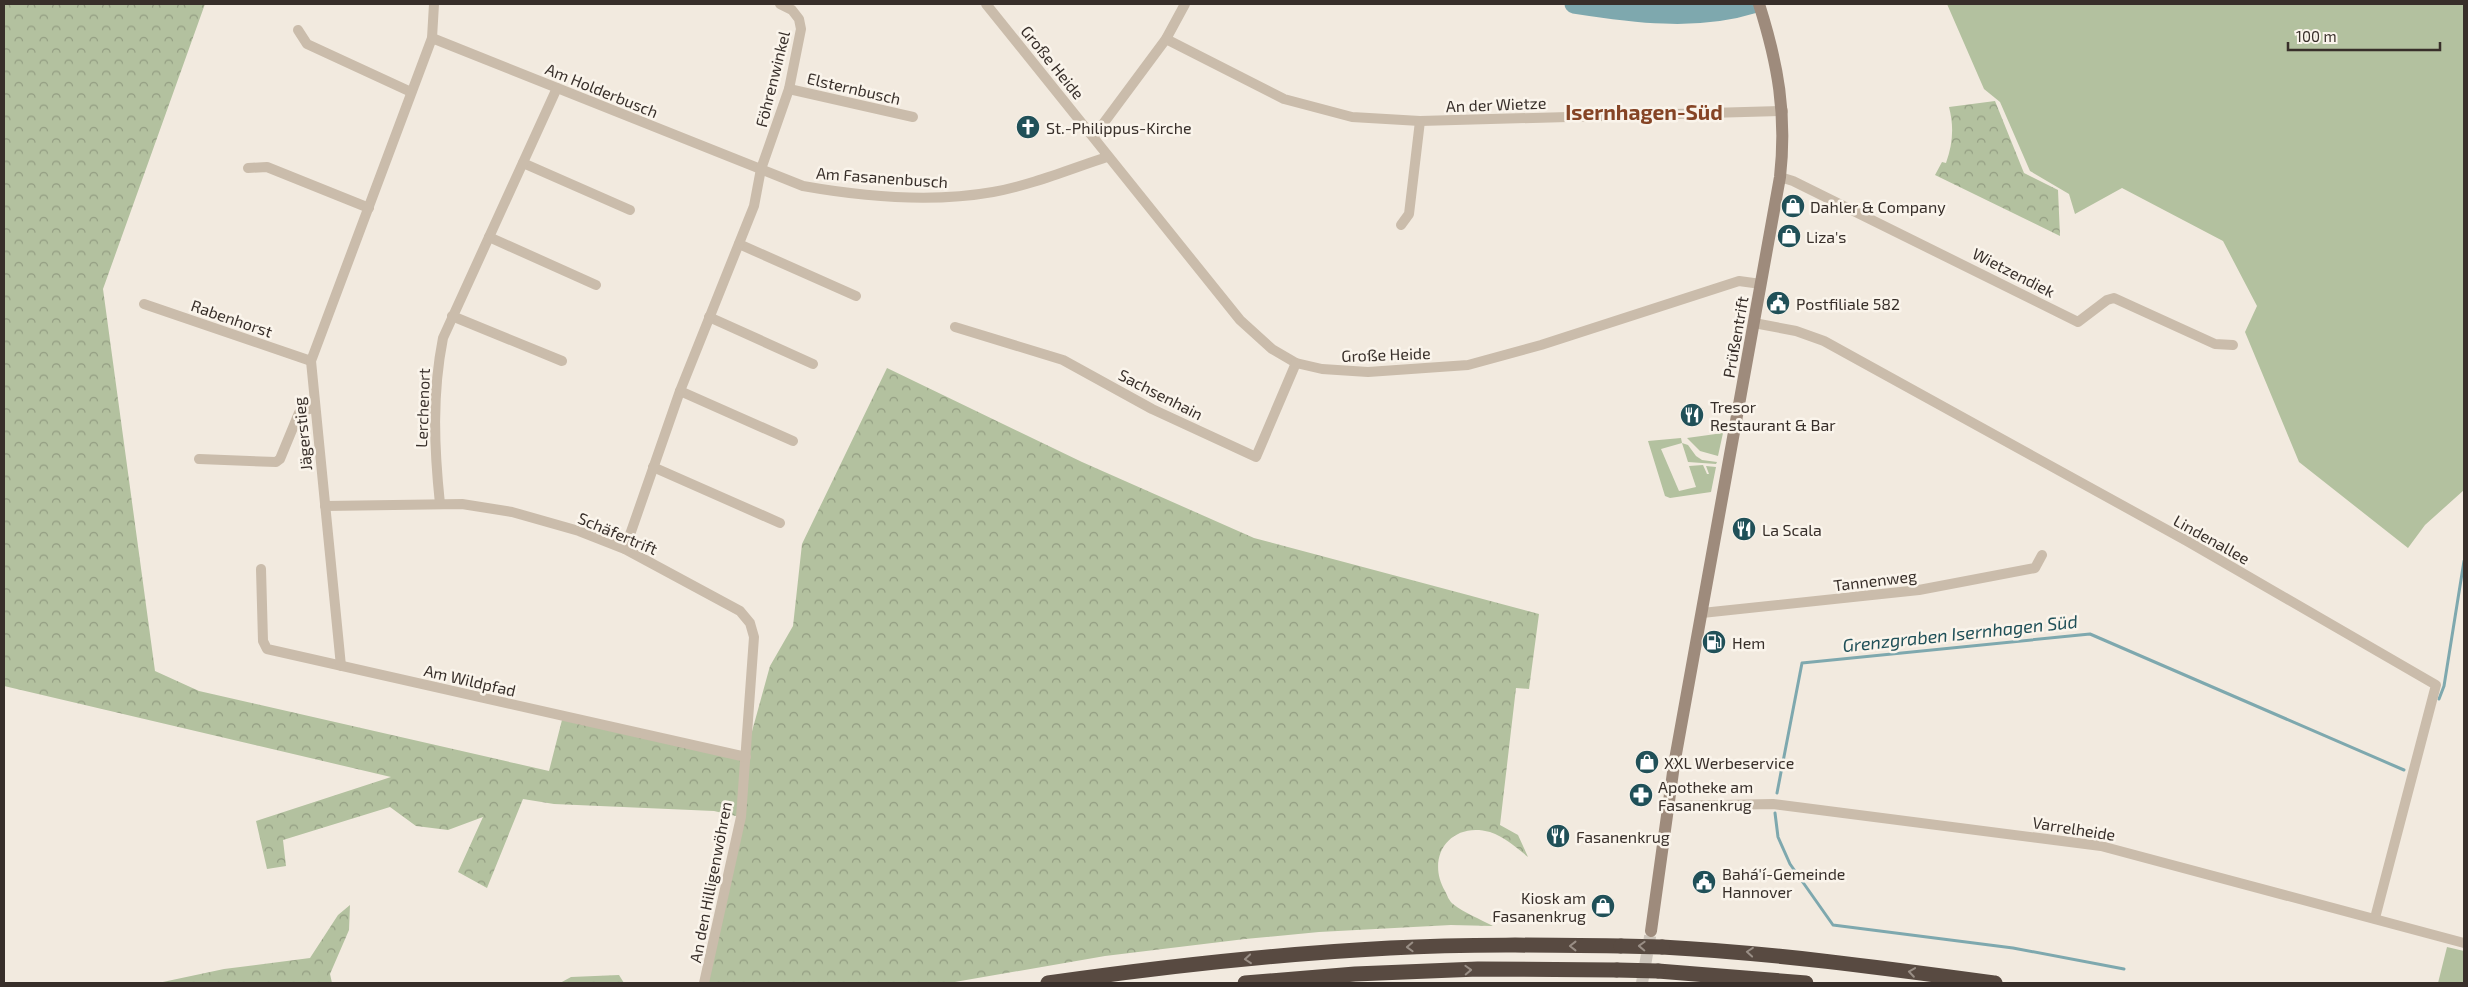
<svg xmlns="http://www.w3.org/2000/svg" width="2468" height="987" viewBox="0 0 2468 987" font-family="'Exo 2',sans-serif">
<defs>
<pattern id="forest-crowns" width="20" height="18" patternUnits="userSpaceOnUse" patternTransform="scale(1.25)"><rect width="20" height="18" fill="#b3c19f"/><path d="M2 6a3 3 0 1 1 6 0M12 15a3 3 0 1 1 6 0" fill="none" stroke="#939d82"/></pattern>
</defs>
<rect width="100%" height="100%" fill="#f2eadf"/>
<g fill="#b3c19f">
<polygon points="1947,4 2464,4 2464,490 2425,525 2408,548 2299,462 2245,332 2257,306 2223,241 2122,188 2075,214 2069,194 2030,171 2000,102 1984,89"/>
<polygon points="1723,433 1718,456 1700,451 1687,438"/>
<polygon points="1681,438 1682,443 1688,445 1696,456 1702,460 1717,462 1716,464 1688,462 1682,443 1661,449 1679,491 1696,487 1689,466 1703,465 1707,474 1709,474 1706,466 1716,467 1711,492 1670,498 1665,496 1648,441"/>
<polygon points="2447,947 2464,951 2464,983 2438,983"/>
</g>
<g fill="url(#forest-crowns)">
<path d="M4 4H205L103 289 155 671 199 691 549 771 563 716 745 757 770 666 793 626 802 544 887 368 1082 462 1254 538 1539 614 1529 689 1516 688 1500 825 1518 835 1528 857C1517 848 1505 837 1490 832 1451 821 1425 856 1445 891 1447 895 1449 901 1453 904 1464 913 1480 919 1493 926L1451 925 1319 932 1245 939 1105 956 949 983H705L740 817 714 811 554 804 523 799 487 888 458 872 483 817 448 830 416 826 390 807 283 840 286 866 267 869 256 821 391 777 4 686Z"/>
<path d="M1995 101 2024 173 2058 190 2060 236 1935 175 1942 162 1946 163C1953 144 1954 126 1949 107Z"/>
<polygon points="350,905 349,930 330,974 332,983 158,983 224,969 310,958 338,915"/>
<polygon points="619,975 624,983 560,983 571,977"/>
</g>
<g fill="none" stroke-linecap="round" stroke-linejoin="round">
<g stroke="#7ea8ae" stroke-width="3">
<polyline points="2439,699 2444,686 2464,561"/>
<polyline points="1777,793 1802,663 2090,634 2404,770"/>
<polyline points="1775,813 1778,837 1790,864 1833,925 2013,948 2124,969"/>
</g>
<path stroke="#7ea8ae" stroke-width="19" d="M1574 4C1632 13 1696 22 1753 4"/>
<polyline stroke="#cdc5bb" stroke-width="12" stroke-dasharray="12 6" stroke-linecap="butt" points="1642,983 1651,931"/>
<g stroke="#cabcab" stroke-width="10">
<polyline points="986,4 1240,320 1272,349 1296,363 1322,369 1368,372 1468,365 1541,345 1739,281 1761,284"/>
<polyline points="298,30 307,44 411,92"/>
<path d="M432 38 803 186C865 197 931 203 993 192 1032 185 1070 169 1107 157"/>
<polyline points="1166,39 1284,99 1352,117 1420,121 1783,111"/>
<polyline points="789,89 913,117"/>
<polyline points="1094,136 1166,39 1185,4"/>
<polyline points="523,163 630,210"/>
<polyline points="248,168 267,167 369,208"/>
<polyline points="1780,177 1793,181 2078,322 2107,300 2114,298 2215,344 2233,345"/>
<polyline points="1401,225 1409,214 1420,121"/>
<polyline points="489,237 596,285"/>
<polyline points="739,244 856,296"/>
<polyline points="144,304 311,361"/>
<polyline points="452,316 562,361"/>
<polyline points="709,317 813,364"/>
<polyline points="1754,323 1796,331 1824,341 2187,541 2436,685 2375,918"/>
<polyline points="955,327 1063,360 1152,409 1256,457 1296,363"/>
<polyline points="680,391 793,441"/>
<polyline points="199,459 276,462 280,459 299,413 314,407"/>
<polyline points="653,467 780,523"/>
<path d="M440 504C434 447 432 394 443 338L557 88"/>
<polyline points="325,506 462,504 512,512 579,531 625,549 740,611 750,623 754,637 741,817 704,983"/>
<polyline points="625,549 680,391 754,206 761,169 789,89 801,29 799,19 792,10 780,4"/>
<polyline points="261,569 263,641 267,649 746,757"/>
<polyline points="1702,613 1919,590 2035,568 2042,555"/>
<polyline points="341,666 311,361 432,38 434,4"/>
<polyline points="1669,806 1773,804 2101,846 2464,943"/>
</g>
<path stroke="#9e8b7c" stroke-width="12" d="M1651 931 1674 765 1780 177C1787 114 1778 64 1759 4"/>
<g stroke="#584a41" stroke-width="15">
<path d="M1662 947C1774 953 1884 968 1995 983"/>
<polyline points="1658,971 1806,983"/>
<path d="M1048 983C1161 967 1276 954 1390 948 1467 944 1545 945 1621 946"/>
<polyline points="1245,983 1355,974 1478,969 1617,970"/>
</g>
<g stroke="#584a41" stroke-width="15">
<polyline points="1621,946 1662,947"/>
<polyline points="1617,970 1658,971"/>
</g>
</g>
<defs><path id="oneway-chevron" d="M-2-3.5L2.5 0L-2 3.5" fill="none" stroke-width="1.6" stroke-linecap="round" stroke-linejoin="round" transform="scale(1.25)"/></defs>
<g stroke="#998e85">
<use href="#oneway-chevron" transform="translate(1573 946) rotate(-180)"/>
<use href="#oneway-chevron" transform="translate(1642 946) rotate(-178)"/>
<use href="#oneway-chevron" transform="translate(1410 947) rotate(178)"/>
<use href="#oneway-chevron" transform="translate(1750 952) rotate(-175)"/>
<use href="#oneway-chevron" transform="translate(1248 959) rotate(175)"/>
<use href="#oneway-chevron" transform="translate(1468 970) rotate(-2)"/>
<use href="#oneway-chevron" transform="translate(1912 972) rotate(-172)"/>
</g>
<defs>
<g id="church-disc" transform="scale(1.25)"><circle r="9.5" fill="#205058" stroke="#faf4eb"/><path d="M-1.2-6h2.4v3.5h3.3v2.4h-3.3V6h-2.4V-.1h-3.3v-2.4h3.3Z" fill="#fff"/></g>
<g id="shop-disc" transform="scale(1.25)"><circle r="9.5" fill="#205058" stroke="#faf4eb"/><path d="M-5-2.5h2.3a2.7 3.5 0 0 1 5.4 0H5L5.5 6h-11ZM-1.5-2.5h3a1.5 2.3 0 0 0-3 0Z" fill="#fff"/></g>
<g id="civic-disc" transform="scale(1.25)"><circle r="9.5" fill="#205058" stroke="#faf4eb"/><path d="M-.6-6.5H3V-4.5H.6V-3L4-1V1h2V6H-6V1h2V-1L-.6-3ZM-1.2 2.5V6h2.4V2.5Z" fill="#fff"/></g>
<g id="restaurant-disc" transform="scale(1.25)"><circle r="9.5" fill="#205058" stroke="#faf4eb"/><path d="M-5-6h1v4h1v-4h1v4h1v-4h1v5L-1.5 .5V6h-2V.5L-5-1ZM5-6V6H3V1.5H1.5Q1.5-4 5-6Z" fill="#fff"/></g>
<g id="fuel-disc" transform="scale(1.25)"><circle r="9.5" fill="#205058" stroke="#faf4eb"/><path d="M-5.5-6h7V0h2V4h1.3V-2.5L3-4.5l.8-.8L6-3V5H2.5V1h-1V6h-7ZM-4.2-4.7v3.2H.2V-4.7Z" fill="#fff"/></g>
<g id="pharmacy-disc" transform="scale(1.25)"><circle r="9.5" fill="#205058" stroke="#faf4eb"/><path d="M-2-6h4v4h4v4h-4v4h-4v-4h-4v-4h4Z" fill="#fff"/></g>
</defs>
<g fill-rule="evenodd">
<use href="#church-disc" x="1028" y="127"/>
<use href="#shop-disc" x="1793" y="206"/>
<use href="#shop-disc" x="1789" y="236"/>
<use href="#civic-disc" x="1778" y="303"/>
<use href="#restaurant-disc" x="1692" y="415"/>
<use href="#restaurant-disc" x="1744" y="529"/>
<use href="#fuel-disc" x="1714" y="642"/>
<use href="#shop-disc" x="1647" y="762"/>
<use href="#pharmacy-disc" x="1641" y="795"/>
<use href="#restaurant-disc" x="1558" y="836"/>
<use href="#civic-disc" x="1704" y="882"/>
<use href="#shop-disc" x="1603" y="906"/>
</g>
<g text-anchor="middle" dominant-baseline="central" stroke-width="5" stroke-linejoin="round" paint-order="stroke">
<g font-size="16" fill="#382f2a" stroke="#faf4eb">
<text transform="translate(1053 62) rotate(51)">Große Heide</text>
<text transform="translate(772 79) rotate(-76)">Föhrenwinkel</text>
<text transform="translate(854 88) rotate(13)">Elsternbusch</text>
<text transform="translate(602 90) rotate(22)">Am Holderbusch</text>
<text transform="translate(1496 104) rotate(-2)">An der Wietze</text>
<text transform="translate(882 177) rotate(4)">Am Fasanenbusch</text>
<text transform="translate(2014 272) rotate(27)">Wietzendiek</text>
<text transform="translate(232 318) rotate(19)">Rabenhorst</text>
<text transform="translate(1735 337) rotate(-80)">Prüßentrift</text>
<text transform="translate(1386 354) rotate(-2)">Große Heide</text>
<text transform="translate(1161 394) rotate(27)">Sachsenhain</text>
<text transform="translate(422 408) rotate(-88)">Lerchenort</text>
<text transform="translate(302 434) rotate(-96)">Jägerstieg</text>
<text transform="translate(618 533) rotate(23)">Schäfertrift</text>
<text transform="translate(2212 539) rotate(29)">Lindenallee</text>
<text transform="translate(1875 580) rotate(-7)">Tannenweg</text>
<text transform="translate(470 680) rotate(13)">Am Wildpfad</text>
<text transform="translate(2074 828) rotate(9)">Varrelheide</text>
<text transform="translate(710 882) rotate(-79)">An den Hilligenwöhren</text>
</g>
<g font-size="16" fill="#382f2a" stroke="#faf4eb" text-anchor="start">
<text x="1046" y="127">St.-Philippus-Kirche</text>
<text x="1810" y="206">Dahler &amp; Company</text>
<text x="1806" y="236">Liza's</text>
<text x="1796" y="303">Postfiliale 582</text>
<text x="1710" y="406">Tresor<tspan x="1710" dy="18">Restaurant &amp; Bar</tspan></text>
<text x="1762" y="529">La Scala</text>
<text x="1732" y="642">Hem</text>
<text x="1664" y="762">XXL Werbeservice</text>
<text x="1658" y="786">Apotheke am<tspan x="1658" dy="18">Fasanenkrug</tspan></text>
<text x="1576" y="836">Fasanenkrug</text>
<text x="1722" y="873">Bahá'í-Gemeinde<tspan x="1722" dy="18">Hannover</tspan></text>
<text x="1586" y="897" text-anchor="end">Kiosk am<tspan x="1586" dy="18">Fasanenkrug</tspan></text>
</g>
<g font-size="18" font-style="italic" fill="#205058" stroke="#faf4eb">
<text transform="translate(1960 633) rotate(-6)">Grenzgraben Isernhagen Süd</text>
</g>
<g font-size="21" font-weight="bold" fill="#854425" stroke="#faf4eb">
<text x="1644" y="111">Isernhagen-Süd</text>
</g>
</g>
<rect width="2468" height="987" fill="none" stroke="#382f2a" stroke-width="10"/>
<path d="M2288 42v8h152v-8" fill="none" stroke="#382f2a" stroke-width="2.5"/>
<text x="2296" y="42" font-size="15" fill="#382f2a" stroke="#faf4eb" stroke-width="4" paint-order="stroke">100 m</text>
</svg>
